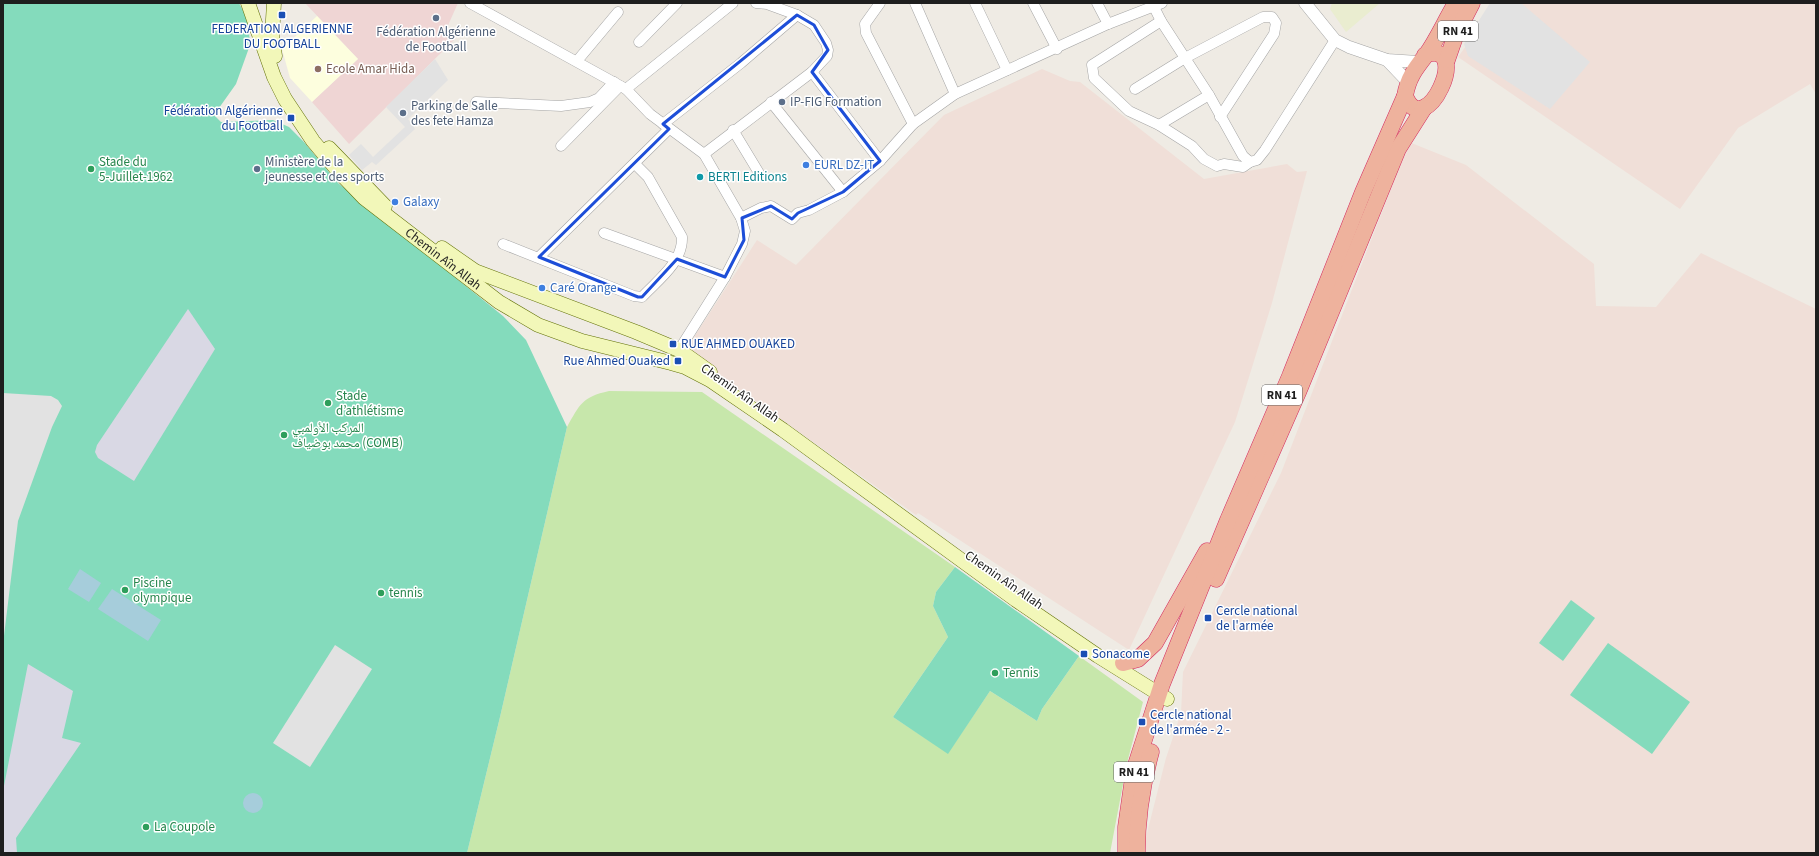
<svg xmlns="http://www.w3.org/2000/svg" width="1819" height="856" viewBox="0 0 1819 856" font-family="'Source Sans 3','Noto Naskh Arabic',sans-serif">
<rect width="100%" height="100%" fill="#efebe4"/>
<polygon fill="#efd5d4" points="305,3 458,3 445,32 456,38 349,144 312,102 358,59"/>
<polygon fill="#fdfede" points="317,16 358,59 312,102 290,78 282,49"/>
<g fill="#f0dfd8">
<polygon points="1497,3 1816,3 1816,94 1810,84 1738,128 1680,209 1458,57"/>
<polygon points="1042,69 1070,81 1080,82 1204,179 1287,164 1297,172 1307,171 1272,303 1235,422 1129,650 918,513 916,515 685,351 757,240 796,265 944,115"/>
<polygon points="1409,142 1466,165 1594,264 1596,306 1656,307 1701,253 1816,309 1816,853 1142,853 1166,758 1181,713 1183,672 1281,473"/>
</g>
<polygon fill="#eaedd0" points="1332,3 1380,3 1346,32 1330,9"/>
<path fill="#c7e7ab" d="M609 391 702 392 955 567 936 592 933 606 948 637 893 717 948 753 990 691 1037 721 1042 709 1079 656 1143 702 1127 763 1110 853H467L500 717 567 427C580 404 582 397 609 391Z"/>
<g fill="#84dbbc">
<polygon points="3,3 239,3 248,20 250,45 236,84 214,115 221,122 273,120 289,127 304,142 338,183 503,316 526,340 567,427 500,717 467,853 3,853"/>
<polygon points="955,567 1079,656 1042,709 1037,721 990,691 948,754 893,717 948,637 933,606 936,592"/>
<polygon points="1571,600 1595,618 1563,661 1539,643"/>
<polygon points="1608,643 1690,702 1652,754 1570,695"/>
</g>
<g fill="#e2e2e2">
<polygon points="1490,3 1521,3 1590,62 1550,109 1468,56 1464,44"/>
<polygon points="435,59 448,80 408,119 415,129 376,165 372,162 362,170 349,155 361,144 373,157 405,127 386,107"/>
<polygon points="3,393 51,396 58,400 62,406 52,427 18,521 3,644"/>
<polygon points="335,645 372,669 310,767 273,743"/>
</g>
<g fill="#d9d8e4">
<polygon points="188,309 215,349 134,481 98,458 95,452 97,445"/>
<polygon points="28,664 73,691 62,738 81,743 16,838 17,853 3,853 3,791"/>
</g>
<g fill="#a6cddb">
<polygon points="80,569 101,583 89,602 68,589"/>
<polygon points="112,589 161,620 148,641 98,609"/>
<circle cx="253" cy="803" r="10"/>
</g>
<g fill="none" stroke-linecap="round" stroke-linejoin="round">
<g stroke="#a5a5a5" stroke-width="11">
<g id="minor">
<polyline points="470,3 626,89 650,114 704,154 741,218 745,231 742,244 725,277 679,350"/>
<polyline points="880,3 865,24 866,33 913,124"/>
<polyline points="915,3 955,94"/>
<polyline points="975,3 1007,70"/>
<polyline points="1033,3 1057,49"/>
<polyline points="1097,3 1108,24"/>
<polyline points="1152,3 1161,21 1209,95 1243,156 1250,162 1257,160 1265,150 1335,40"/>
<polyline points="1161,21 1092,65 1094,78 1129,111 1159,125 1192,146 1204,159 1217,166 1224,164 1243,167 1250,162"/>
<polyline points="639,42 677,3"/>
<polyline points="577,61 618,12"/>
<polyline points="812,72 880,161"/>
<polyline points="626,89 733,3"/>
<polyline points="1135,89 1185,58 1263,17 1272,17 1276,23 1274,34 1220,117"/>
<polyline points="476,102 561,106 590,102 599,98 614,82"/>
<polyline points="771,102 843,192"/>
<polyline points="663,124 741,63 797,15"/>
<polyline points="1159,125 1209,95"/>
<polyline points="733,130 759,173"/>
<polyline points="561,146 620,86"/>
<polyline points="704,154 812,72 827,56 828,50 826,43 814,25 797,15 767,4 756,3"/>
<polyline points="741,218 761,208 771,206 792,219 798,213 809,210 843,192 880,161 913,124 955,94 1108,24 1162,3"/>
<polyline points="604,233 725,277"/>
<path d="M503 244 634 296 642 297C658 280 683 262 682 237L648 177 635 164"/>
<polyline points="539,257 669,129"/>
</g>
</g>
<g stroke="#a5a5a5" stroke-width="13">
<g id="tertiary">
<polyline points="1305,3 1335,40 1349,47 1387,60 1418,62"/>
<polyline points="1387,60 1408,82"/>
</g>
</g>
<g stroke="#637208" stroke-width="15">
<g id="secondary">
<path id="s1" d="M248 3 274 77 285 99 313 141 339 172 364 198 499 302 538 325 582 341 671 363 685 367 710 380 783 430 1016 600 1098 656 1167 699"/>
<polyline points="274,3 272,36 275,56"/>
<polyline points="329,148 385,206"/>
<polyline points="442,248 475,271 636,332 679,350 710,372"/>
</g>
</g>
<g stroke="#d4295f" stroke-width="17">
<g id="trunk">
<path d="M1425 55C1474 38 1425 145 1405 96 1408 78 1415 69 1426 55 1437 40 1446 19 1456 3"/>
<polyline points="1447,60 1456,34 1472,3"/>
<polyline points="1216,579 1299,390 1398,149 1424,108"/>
<polyline points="1123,663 1138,659 1155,643 1207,551"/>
<polyline points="1126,853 1126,827 1134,771 1162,684 1228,520 1290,376 1363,192 1405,96"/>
<path d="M1137 853C1137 818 1142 785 1151 752"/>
</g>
</g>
<use href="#minor" stroke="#fff" stroke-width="10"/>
<use href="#tertiary" stroke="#fff" stroke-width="12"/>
<use href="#secondary" stroke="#f2f7b9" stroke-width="14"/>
<use href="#trunk" stroke="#eeb29d" stroke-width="16"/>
</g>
<path fill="none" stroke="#1d4ed8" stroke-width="3" stroke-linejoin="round" d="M797 15 814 25 828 50 812 72 880 161 843 192 798 213 792 219 771 206 742 218 744 240 725 277 677 259 642 297H638L539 257 669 129 663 124Z"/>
<g fill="#1a4fb4" stroke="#fff" stroke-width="1.5">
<rect x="278" y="11" width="8" height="8" rx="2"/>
<rect x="287" y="114" width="8" height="8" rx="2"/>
<rect x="669" y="340" width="8" height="8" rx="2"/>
<rect x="674" y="357" width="8" height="8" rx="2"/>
<rect x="1204" y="614" width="8" height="8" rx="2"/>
<rect x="1080" y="650" width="8" height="8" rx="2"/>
<rect x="1138" y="718" width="8" height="8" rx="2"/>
</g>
<g fill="#5c6f8a" stroke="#fff" stroke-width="1.5">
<circle cx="436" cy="18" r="4"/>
<circle cx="782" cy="102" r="4"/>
<circle cx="403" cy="113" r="4"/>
<circle cx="257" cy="169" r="4"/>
</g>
<circle fill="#8d6e63" stroke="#fff" stroke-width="1.5" cx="318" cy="69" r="4"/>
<g fill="#3f7fe0" stroke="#fff" stroke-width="1.5">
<circle cx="806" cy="165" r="4"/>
<circle cx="395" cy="202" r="4"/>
<circle cx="542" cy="288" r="4"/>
</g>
<g fill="#2e9e5b" stroke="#fff" stroke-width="1.5">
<circle cx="91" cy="169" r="4"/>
<circle cx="328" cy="403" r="4"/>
<circle cx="284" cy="435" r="4"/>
<circle cx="125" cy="590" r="4"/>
<circle cx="381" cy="593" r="4"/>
<circle cx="995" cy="673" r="4"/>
<circle cx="146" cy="827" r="4"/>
</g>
<circle fill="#0f9aa8" stroke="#fff" stroke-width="1.5" cx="700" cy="177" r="4"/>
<g text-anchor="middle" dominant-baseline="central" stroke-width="3" stroke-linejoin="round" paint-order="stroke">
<g fill="#fff" stroke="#626262" stroke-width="1">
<rect x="1438" y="21" width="40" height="20" rx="3"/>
<rect x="1262" y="385" width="40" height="20" rx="3"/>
<rect x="1114" y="762" width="40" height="20" rx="3"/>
</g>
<g font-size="12" font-weight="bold" fill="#1e1e1e">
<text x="1458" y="31">RN 41</text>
<text x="1282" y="395">RN 41</text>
<text x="1134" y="772">RN 41</text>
</g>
<g font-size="13" fill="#164399" stroke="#fff" text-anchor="start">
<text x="282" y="29" text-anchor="middle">FEDERATION ALGERIENNE<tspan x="282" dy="15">DU FOOTBALL</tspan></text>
<text x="283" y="111" text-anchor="end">Fédération Algérienne<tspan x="283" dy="15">du Football</tspan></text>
<text x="681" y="344">RUE AHMED OUAKED</text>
<text x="670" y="361" text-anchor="end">Rue Ahmed Ouaked</text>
<text x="1216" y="611">Cercle national<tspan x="1216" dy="15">de l'armée</tspan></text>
<text x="1092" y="654">Sonacome</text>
<text x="1150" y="715">Cercle national<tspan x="1150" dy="15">de l'armée - 2 -</tspan></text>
</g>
<g font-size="13" fill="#4e5e75" stroke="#fff" text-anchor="start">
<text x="436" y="32" text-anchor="middle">Fédération Algérienne<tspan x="436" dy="15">de Football</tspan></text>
<text x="790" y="102">IP-FIG Formation</text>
<text x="411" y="106">Parking de Salle<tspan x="411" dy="15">des fete Hamza</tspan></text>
<text x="265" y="162">Ministère de la<tspan x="265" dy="15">jeunesse et des sports</tspan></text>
</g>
<g font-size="13" fill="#785e54" stroke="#fff" text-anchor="start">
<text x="326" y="69">Ecole Amar Hida</text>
</g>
<g font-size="13" fill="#27864d" stroke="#fff" text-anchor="start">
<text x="99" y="162">Stade du<tspan x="99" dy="15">5-Juillet-1962</tspan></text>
<text x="336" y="396">Stade<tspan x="336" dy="15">d’athlétisme</tspan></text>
<text x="292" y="428">المركب الأولمبي<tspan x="292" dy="15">محمد بوضياف (COMB)</tspan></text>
<text x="133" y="583">Piscine<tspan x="133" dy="15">olympique</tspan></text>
<text x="389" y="593">tennis</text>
<text x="1003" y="673">Tennis</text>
<text x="154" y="827">La Coupole</text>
</g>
<g font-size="13" fill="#366cbe" stroke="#fff" text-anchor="start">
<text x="814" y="165">EURL DZ-IT</text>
<text x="403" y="202">Galaxy</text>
<text x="550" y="288">Caré Orange</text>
</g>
<g font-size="13" fill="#0d838f" stroke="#fff" text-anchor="start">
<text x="708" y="177">BERTI Editions</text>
</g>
<g font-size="13" fill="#1e1e1e" stroke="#fff">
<text stroke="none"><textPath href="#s1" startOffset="330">Chemin Aîn Allah</textPath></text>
<text transform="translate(740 393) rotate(35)">Chemin Aîn Allah</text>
<text transform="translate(1004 580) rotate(35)">Chemin Aîn Allah</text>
</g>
</g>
<rect width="1819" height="856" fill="none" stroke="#1e1e1e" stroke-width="8"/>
</svg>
